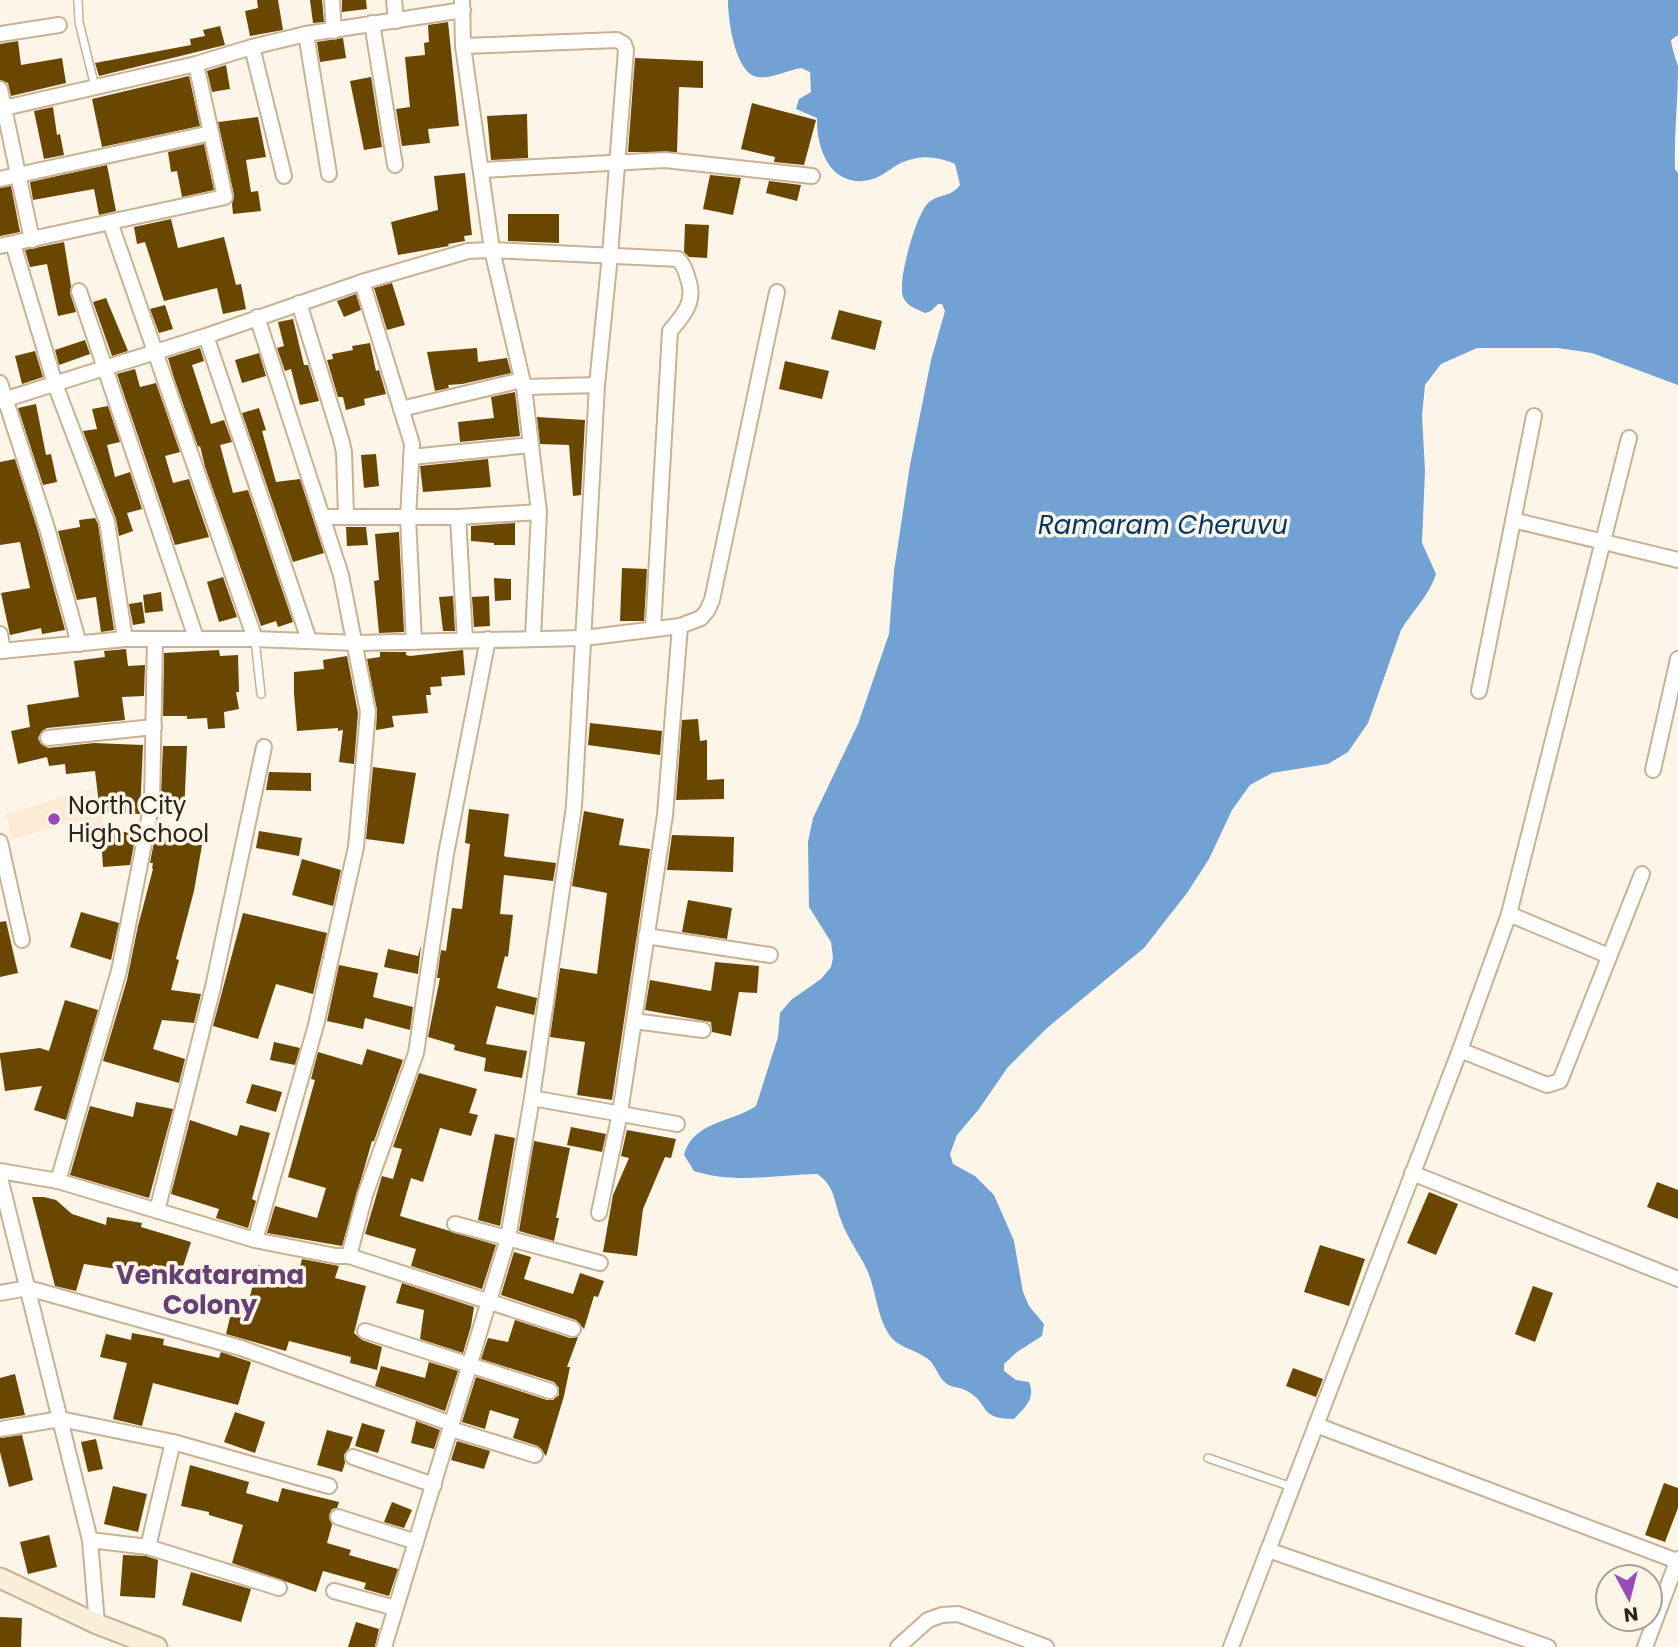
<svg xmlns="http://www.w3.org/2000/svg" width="1678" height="1647" viewBox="0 0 1678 1647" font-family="Poppins,sans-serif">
<rect width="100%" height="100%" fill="#fef5e9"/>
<polygon fill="#fbebd5" points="93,788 106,832 72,842 66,824 13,839 6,814"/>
<path fill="#71a2d3" d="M728 0H1678V35L1671 40C1672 50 1676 58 1678 67 1678 99 1674 136 1675 169L1678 173V385L1592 353 1558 348H1477L1441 364 1425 385 1422 416 1425 471 1422 543 1436 574C1429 596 1413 610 1401 630L1368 723 1348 752 1328 764 1272 773 1250 785 1232 810 1209 859 1187 893 1144 948 1047 1028 1008 1067 979 1109 957 1135 950 1154 953 1164 975 1176 994 1195 1014 1241 1023 1292 1029 1306 1044 1324 1042 1336 1017 1352 1004 1364V1371L1016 1380 1029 1382C1036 1399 1025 1407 1014 1419 977 1419 991 1404 967 1391 961 1387 953 1388 947 1384 938 1378 936 1365 928 1359 915 1349 897 1348 888 1333 877 1315 876 1292 868 1272 860 1254 847 1238 841 1220 834 1202 835 1185 817 1174 776 1175 733 1184 694 1171L684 1155C693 1121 731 1123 756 1106L778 1037 780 1013 791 1000 821 979 831 967 833 958 831 942 809 907 808 842 813 818 858 724 889 634 894 571 910 465 931 360 945 311 942 304H938L931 311 925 313C916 309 907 306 903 297 897 281 916 215 928 203 938 194 952 197 960 185L955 164C934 155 917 155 897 165 889 170 882 176 873 179 832 191 816 150 817 118L796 109 799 99 811 92 810 72 801 68C787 70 773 79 758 77 735 74 728 20 728 0Z"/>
<g fill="#6a4701">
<polygon points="257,0 278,0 283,30 250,36 245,11 258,8"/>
<polygon points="310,0 322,0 324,22 313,23"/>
<polygon points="342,0 366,0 367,9 342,12"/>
<polygon points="448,22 459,126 428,129 430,143 402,146 396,109 410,107 405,57 425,55 424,43 429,42 428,25"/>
<polygon points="220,26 225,45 99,76 95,63 191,45 190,39 205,36 203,30"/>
<polygon points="343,38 346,58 320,62 317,42"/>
<polygon points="18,41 21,65 62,58 66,83 11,96 8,83 0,80 0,44"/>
<polygon points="635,58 703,61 703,88 679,87 677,152 628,152"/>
<polygon points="226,65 230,89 212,92 207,71"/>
<polygon points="189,76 200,126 102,147 92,99"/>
<polygon points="371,77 382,147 364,150 350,81"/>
<polygon points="752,103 816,120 804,165 774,162 775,157 741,149"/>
<polygon points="53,107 57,135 60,134 64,155 44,159 34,111"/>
<polygon points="527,114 528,158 491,160 487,116"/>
<polygon points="258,117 266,157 246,160 251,192 258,191 261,211 233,214 232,204 234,195 218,122"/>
<polygon points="204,144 214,190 182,197 177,171 171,172 168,152"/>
<polygon points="107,165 116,211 99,215 94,189 33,200 30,182"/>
<polygon points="465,173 472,235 464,236 465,241 448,244 449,246 398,255 391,222 438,210 434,176"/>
<polygon points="710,175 741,178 733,215 703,209"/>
<polygon points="769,181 801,185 797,201 766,193"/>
<polygon points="11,186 20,232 0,236 0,188"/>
<polygon points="508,214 559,214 559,243 508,241"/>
<polygon points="171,219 178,248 224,237 236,285 241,284 246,309 223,314 217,288 164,301 145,242 137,244 134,227"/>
<polygon points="685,224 709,225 707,258 689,257 684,252"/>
<polygon points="64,242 71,286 70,293 76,312 58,316 47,264 30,267 25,250"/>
<polygon points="392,283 405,325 387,330 374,288"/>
<polygon points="356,294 361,310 344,317 337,301"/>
<polygon points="106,298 128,351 112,356 93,302"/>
<polygon points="165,305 173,329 159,333 150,309"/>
<polygon points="839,310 882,321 875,350 831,339"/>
<polygon points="293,319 304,365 308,365 319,401 300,405 291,369 285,371 277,348 284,346 278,322"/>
<polygon points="85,340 90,354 59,365 55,350"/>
<polygon points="370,343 376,371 379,370 386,394 364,399 365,405 346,410 343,397 338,397 327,360 333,359 332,354 353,350 352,346"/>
<polygon points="200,348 204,361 192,365 211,424 224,420 232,442 220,445 233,493 248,490 293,622 278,627 276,621 261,626 205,467 200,446 198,447 174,378 168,358"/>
<polygon points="477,348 478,362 507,358 511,373 462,384 448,385 449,388 435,391 427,352"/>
<polygon points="35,351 43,377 22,384 15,356"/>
<polygon points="259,353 266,376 242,383 235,360"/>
<polygon points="785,361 829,371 822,399 779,389"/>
<polygon points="135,369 140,387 156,383 180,452 165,456 173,483 189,479 209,537 175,545 117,374"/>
<polygon points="515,392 520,436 460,442 458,422 494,418 491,397"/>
<polygon points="36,404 46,455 51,454 57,482 43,485 18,408"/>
<polygon points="108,406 120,442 107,445 115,477 130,472 142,509 127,513 133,531 119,536 116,519 83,431 97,429 92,409"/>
<polygon points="259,408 266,430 262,431 276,482 300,479 324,553 293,562 242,413"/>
<polygon points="537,417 585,420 581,495 573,496 569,445 540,444"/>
<polygon points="376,454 379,486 364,488 361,455"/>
<polygon points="15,459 38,531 65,630 42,634 41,628 10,635 1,593 30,588 20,542 0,545 0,462"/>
<polygon points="488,459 491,487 423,492 420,466"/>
<polygon points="95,518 98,524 114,630 101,632 96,597 77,600 58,531 80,527 79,520"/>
<polygon points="515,523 515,545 494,545 494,543 471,541 471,526"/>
<polygon points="346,527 366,527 368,545 347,546"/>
<polygon points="399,532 404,632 379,633 374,581 379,580 375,534"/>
<polygon points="622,568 647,569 644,621 620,621"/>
<polygon points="223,577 237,617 219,622 207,582"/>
<polygon points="494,578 511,579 511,600 495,601"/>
<polygon points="161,592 163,611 145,613 143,595"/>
<polygon points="453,596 455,631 443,631 439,597"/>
<polygon points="489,596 490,626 474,627 472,597"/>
<polygon points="142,602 145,623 133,625 129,604"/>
<polygon points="126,649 128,666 145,665 144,696 122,697 125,720 47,728 42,731 38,738 41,744 48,748 94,743 143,745 140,814 107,812 107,803 99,804 95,771 66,774 65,764 49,766 47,757 18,764 11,731 30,727 27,705 79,697 74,661 105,657 104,651"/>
<polygon points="219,650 220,656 238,655 239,692 236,692 239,709 224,712 225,728 208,729 207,718 187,719 187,716 163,716 164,653"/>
<polygon points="463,650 465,675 441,677 442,686 430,687 431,695 426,695 428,713 392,716 394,727 376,730 377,710 367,659 380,657 380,652 406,652 406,655 410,656"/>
<polygon points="347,656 358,713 354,764 339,762 343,730 338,731 338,728 297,731 294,693 294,672 324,669 323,660"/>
<polygon points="698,719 700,741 707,740 707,780 724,779 724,799 676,800 682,720"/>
<polygon points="590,723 662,731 660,755 588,745"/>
<polygon points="163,746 187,746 184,815 160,814"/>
<polygon points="373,767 416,773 404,844 366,839"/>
<polygon points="269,772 311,773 311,791 266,790"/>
<polygon points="469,809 509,814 504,856 507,857 556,863 553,881 504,875 500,914 513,915 508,957 505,956 497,988 537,998 534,1015 496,1006 486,1044 527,1051 522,1078 484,1071 486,1058 454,1050 455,1045 428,1037 440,978 437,978 441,950 446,951 452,908 462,909 470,844 465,843"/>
<polygon points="584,811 624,819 619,845 650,849 612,1100 577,1095 585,1042 550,1037 560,968 597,974 607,893 572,886"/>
<polygon points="108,829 136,834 130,865 103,867 101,836 109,836"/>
<polygon points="259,831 302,838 299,856 256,848"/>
<polygon points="672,835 734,837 733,872 667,870"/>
<polygon points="155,837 202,845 194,891 176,959 179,960 171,990 201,994 194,1023 162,1020 153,1049 185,1059 179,1083 103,1061 127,980 138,926 153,869 152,868 153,863 150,863"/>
<polygon points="302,859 341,870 333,906 292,895"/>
<polygon points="688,900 732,908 727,939 682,932"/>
<polygon points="81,912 119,923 111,960 70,947"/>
<polygon points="243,913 327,933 313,994 276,984 258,1039 213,1026"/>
<polygon points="6,921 18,973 0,977 0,922"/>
<polygon points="421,945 418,974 384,967 388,949 418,956"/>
<polygon points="715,962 759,966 757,993 739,992 731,1036 712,1032 711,1022 705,1021 645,1010 650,980 711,991"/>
<polygon points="339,965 378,973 373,997 413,1007 410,1030 365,1018 363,1029 327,1021"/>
<polygon points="65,1000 98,1010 66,1120 34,1110 42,1086 5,1091 0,1057 0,1053 40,1048 49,1051"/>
<polygon points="274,1042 300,1048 295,1065 270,1060"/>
<polygon points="367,1049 403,1060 374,1141 372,1141 342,1246 267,1233 275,1206 317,1218 326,1188 288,1177 315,1080 311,1079 318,1052 362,1065"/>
<polygon points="419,1073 477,1089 469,1113 478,1115 471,1136 440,1128 423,1182 411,1178 400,1216 496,1245 482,1289 411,1266 416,1249 365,1234 382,1176 393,1179 402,1149 393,1147"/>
<polygon points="252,1084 282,1092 276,1112 246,1103"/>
<polygon points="136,1102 173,1109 149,1198 70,1175 90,1106 133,1117"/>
<polygon points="190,1120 237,1136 240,1125 270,1133 252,1199 256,1201 248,1228 216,1218 219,1209 171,1194"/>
<polygon points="571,1127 606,1134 602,1152 567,1145"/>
<polygon points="627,1130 676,1139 671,1158 665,1157 643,1209 637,1256 603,1252 613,1195 629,1158 621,1156"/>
<polygon points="495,1134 515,1138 500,1226 478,1220"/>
<polygon points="534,1141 570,1148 556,1218 559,1218 554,1241 519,1231"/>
<polygon points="1657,1182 1678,1190 1678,1219 1647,1207"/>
<polygon points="1429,1192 1458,1204 1436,1255 1407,1243"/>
<polygon points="32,1197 44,1197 56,1200 72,1214 106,1225 107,1217 142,1223 141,1227 191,1242 181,1273 153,1264 152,1272 124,1266 123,1270 84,1264 76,1291 55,1286"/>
<polygon points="1320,1245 1365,1259 1349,1306 1304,1292"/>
<polygon points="514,1252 531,1257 524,1279 573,1294 580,1273 604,1281 598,1297 594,1296 584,1329 576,1320 501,1295"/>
<polygon points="302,1259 339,1266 335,1278 366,1286 354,1333 362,1340 382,1347 377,1370 350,1363 351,1357 289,1341 286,1351 226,1334 234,1301 248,1304 258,1265 298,1275"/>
<polygon points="402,1283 474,1307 471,1326 463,1353 420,1339 424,1310 396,1303"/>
<polygon points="1533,1286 1553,1293 1535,1342 1515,1334"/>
<polygon points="515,1320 570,1338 578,1337 567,1367 570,1367 564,1396 546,1456 538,1446 513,1438 519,1419 490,1410 485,1429 462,1422 476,1377 547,1400 553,1400 559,1395 559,1388 554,1382 481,1359 488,1338 508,1342"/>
<polygon points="132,1333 164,1339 163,1345 219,1358 221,1352 251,1362 238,1405 153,1383 142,1426 113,1419 127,1363 100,1357 106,1334 131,1340"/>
<polygon points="429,1362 458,1371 445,1411 375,1386 381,1366 425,1378"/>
<polygon points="1293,1368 1323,1379 1316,1397 1286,1386"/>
<polygon points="15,1374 25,1415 0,1419 0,1378"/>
<polygon points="235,1412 265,1422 255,1453 224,1442"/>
<polygon points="416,1421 440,1430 434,1449 411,1443"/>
<polygon points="362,1423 385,1430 378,1453 355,1446"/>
<polygon points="327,1430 353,1437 349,1448 344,1455 345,1463 342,1472 317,1465"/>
<polygon points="22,1435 33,1480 9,1487 0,1452 0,1438"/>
<polygon points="96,1439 103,1469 88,1472 81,1442"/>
<polygon points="457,1441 490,1451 484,1469 451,1460"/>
<polygon points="190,1465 249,1482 246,1493 278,1502 282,1488 339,1502 337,1508 332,1509 329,1515 332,1525 327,1543 351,1550 349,1555 398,1569 389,1596 364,1589 366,1583 323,1571 316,1592 232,1563 243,1525 209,1515 209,1512 181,1506"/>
<polygon points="1664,1483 1678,1488 1678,1508 1665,1542 1645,1535"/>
<polygon points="113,1486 147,1494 138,1532 104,1524"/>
<polygon points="392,1502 412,1510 404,1528 384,1522"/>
<polygon points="49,1535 57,1567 28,1574 20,1542"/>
<polygon points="123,1555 146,1556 158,1560 155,1598 120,1596"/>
<polygon points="191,1572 251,1589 241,1622 182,1605"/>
<polygon points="0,1617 22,1618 21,1647 0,1647"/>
<polygon points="356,1622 379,1629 375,1647 348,1647"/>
</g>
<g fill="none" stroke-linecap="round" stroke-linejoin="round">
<g stroke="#c7b294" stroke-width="10">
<g id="service">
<polyline points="78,0 79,22 95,87"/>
<polyline points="255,639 261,694"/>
<polyline points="1208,1458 1292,1487"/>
</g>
</g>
<g stroke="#c7b294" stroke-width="18">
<g id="minor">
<polyline points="332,0 334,31"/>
<polyline points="394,0 396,21"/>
<polyline points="462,0 463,46 492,250 524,387 539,512 533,638"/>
<polyline points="372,23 395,165"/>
<polyline points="0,34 59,25"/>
<polyline points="306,34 329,174"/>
<polyline points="463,46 617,40 624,44 626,50 610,255 597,385"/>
<polyline points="252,47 284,176"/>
<polyline points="0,89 32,240"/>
<polyline points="0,109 196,64 252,47 306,34 463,10"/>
<polyline points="482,170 665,160 812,176"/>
<polyline points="0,179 211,133"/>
<polyline points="110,222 255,639"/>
<polyline points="13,244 55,384 107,522 125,639"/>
<polyline points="0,246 225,197 196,64"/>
<polyline points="362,282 412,444 408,517 414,642"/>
<polyline points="79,291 196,638"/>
<polyline points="299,303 341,439 344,452 346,516"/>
<polyline points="206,336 309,640"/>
<polyline points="0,383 47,528 79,644"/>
<path d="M0 401 206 336 362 282 468 251 492 250 678 259C684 265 686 271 688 279 696 301 684 315 670 331L653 629"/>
<polyline points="401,409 522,380"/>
<polyline points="411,457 531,445"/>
<polyline points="322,517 458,517 539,512"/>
<polyline points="458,517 465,640"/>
<polyline points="1513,520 1678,560"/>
<polyline points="0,634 3,651"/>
<polyline points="0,651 125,639 255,639 356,643 584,638 680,626 701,618 707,611 712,600 777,292"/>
<polyline points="1479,691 1534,416"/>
<polyline points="48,738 154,727"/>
<polyline points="1653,770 1678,659"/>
<polyline points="0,842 22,940"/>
<polyline points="1509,914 1609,956"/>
<polyline points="646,936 770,955"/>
<polyline points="634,1021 703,1030"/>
<polyline points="1460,1050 1547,1085 1560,1081 1642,874"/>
<polyline points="532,1098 677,1124"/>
<polyline points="0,1171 58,1181 255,1240 336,1256 349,1256 365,1195 416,1053 446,854 488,639"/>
<polyline points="1412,1173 1678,1279"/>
<polyline points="0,1178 90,1540 97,1624"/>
<polyline points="58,1181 119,971 152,803 155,639"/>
<polyline points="157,1211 213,987 264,747"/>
<polyline points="599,1213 620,1113 665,815 680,626"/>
<polyline points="455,1224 600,1263"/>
<polyline points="255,1240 316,1025 356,847 368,712 341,575 257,317"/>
<polyline points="349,1256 573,1329"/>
<polyline points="0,1293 28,1288 241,1348 452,1424"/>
<polyline points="365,1331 550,1391"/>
<polyline points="1316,1425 1677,1561"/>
<polyline points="0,1429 60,1419 173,1442 329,1486"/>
<polyline points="451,1429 535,1455"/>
<polyline points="353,1457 434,1485"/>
<polyline points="338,1517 416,1542"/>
<polyline points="90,1540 148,1547 279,1588"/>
<polyline points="148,1547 173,1442"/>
<polyline points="1268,1550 1548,1647"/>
<polyline points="334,1591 395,1608"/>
<polyline points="384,1647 508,1238 532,1098 574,806 597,385 524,387"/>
<polyline points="898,1647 928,1620 942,1615 958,1614 1046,1647"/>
<polyline points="1231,1647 1460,1050 1509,914 1629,438"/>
<polyline points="1645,1647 1678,1559"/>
</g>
</g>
<g stroke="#c7b294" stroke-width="23">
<polyline id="secondary" points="0,1578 97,1624 157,1647"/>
</g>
<use href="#service" stroke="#fff" stroke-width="7"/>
<use href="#minor" stroke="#fff" stroke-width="14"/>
<use href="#secondary" stroke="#f9eed7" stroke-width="19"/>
</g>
<circle fill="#9a4ab9" stroke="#fef5e9" stroke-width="2.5" cx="54" cy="819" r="7"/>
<g text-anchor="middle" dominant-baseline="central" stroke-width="7" stroke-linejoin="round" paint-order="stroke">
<g font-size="24" fill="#2d2419" stroke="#fef5e9" text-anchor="start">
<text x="68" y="805">North City<tspan x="68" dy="28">High School</tspan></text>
</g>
<g font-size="26" font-style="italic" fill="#003966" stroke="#fef5e9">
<text x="1163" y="525">Ramaram Cheruvu</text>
</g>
<g font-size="26" font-weight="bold" fill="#663f77" stroke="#fef5e9">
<text x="210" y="1275">Venkatarama<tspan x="210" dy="30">Colony</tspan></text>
</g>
</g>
<g transform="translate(1629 1598) rotate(173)"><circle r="33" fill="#fef5e9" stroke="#aaa196" stroke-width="2"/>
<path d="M0-5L12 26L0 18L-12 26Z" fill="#9a4ab9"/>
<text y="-10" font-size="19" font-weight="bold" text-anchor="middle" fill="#2d2419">N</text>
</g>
</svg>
